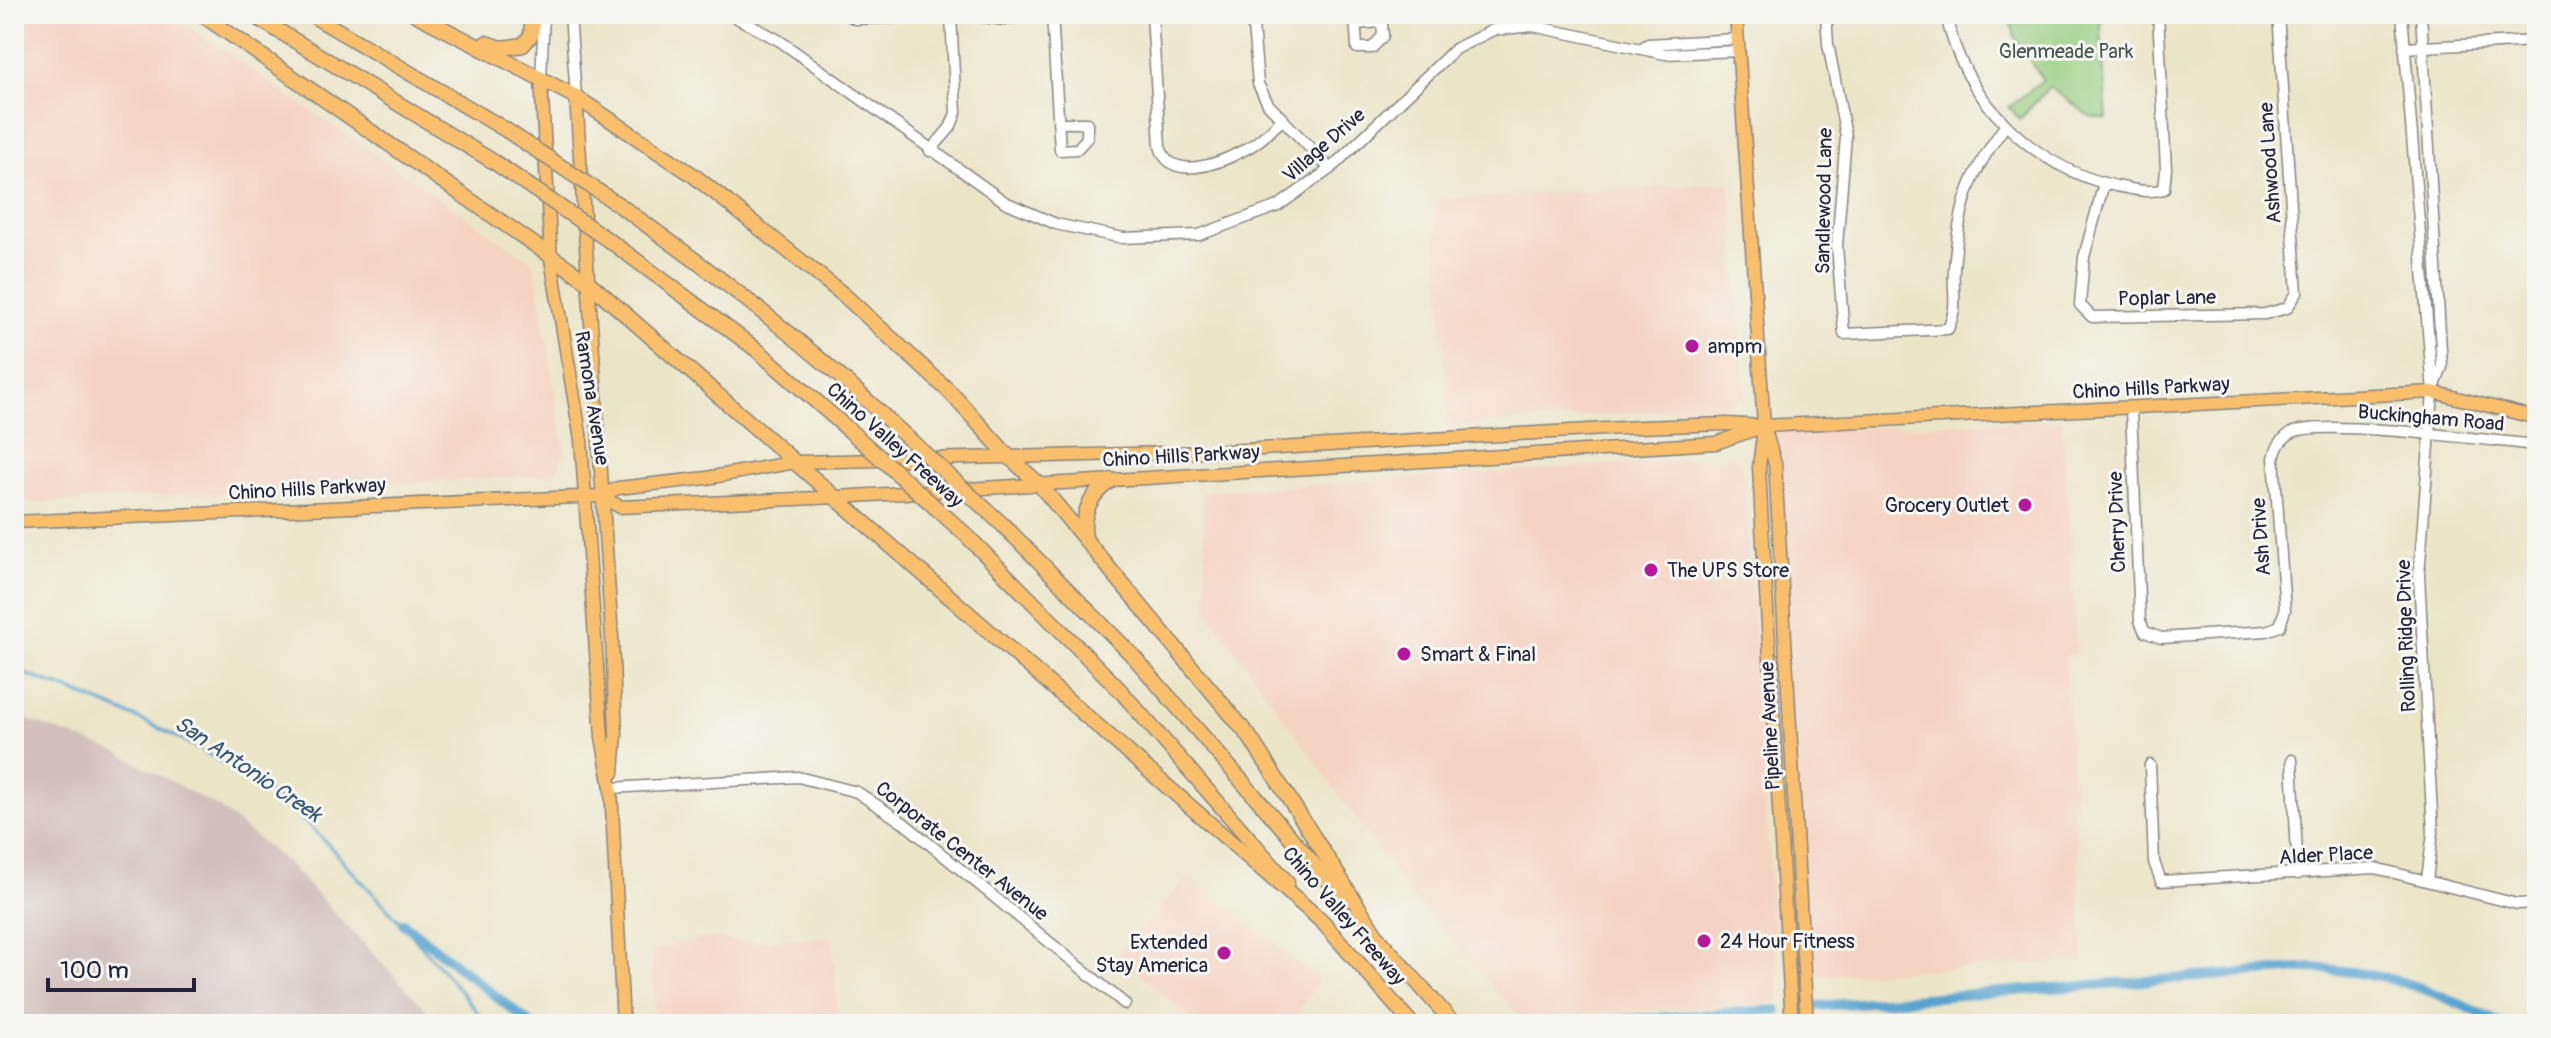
<svg xmlns="http://www.w3.org/2000/svg" width="2551" height="1038" viewBox="0 0 2551 1038" font-family="Pangolin,sans-serif">
<rect width="100%" height="100%" fill="#f6f6f2"/>
<filter id="ink" filterUnits="userSpaceOnUse"><feTurbulence type="fractalNoise" baseFrequency=".0125" numOctaves="2"/><feDisplacementMap in="SourceGraphic" scale="16" xChannelSelector="R" yChannelSelector="G"/><feConvolveMatrix kernelMatrix="1 2 1 2 8 2 1 2 1" color-interpolation-filters="sRGB"/></filter>
<filter id="wash" filterUnits="userSpaceOnUse"><feTurbulence type="fractalNoise" baseFrequency=".006" numOctaves="4" result="noise"/><feDisplacementMap in="SourceGraphic" scale="32" xChannelSelector="R" yChannelSelector="G"/><feGaussianBlur stdDeviation="1.8" result="paint"/><feColorMatrix in="noise" values="0 0 0 0 0 0 0 0 0 0 0 0 0 0 0 0 0 1.4 0 .05"/><feComposite in="paint" operator="in"/></filter>
<g filter="url(#wash)">
<rect width="100%" height="100%" fill="#ebe5c8"/>
<g fill="#f5d3c2">
<polygon points="14,14 169,14 534,263 565,452 555,475 14,504"/>
<polygon points="1730,182 1745,393 1731,406 1448,426 1435,200"/>
<polygon points="2062,419 2077,654 2065,655 2084,961 1801,977 1768,432"/>
<polygon points="1735,457 1744,472 1779,1003 1573,1014 1526,1023 1411,895 1208,612 1202,492"/>
<polygon points="1188,876 1319,979 1295,1017 1196,1023 1118,955"/>
<polygon points="832,936 838,1024 655,1024 651,950 710,937 739,942"/>
</g>
<polygon fill="#d1c0bd" points="14,715 117,752 218,807 286,862 440,1024 14,1024"/>
<polygon fill="#96cd7f" stroke="#5c785d" stroke-width="2" points="2008,14 2100,14 2107,119 2090,116 2049,87 2020,119 2009,107 2043,80 2016,39"/>
<g fill="none" stroke-linecap="round" stroke-linejoin="round">
<path stroke="#57a3cf" stroke-width="3" d="M14 670C117 706 221 749 304 821 321 835 335 853 350 869 399 919 444 970 487 1024"/>
<g stroke="#57a3cf" stroke-width="10">
<polyline points="403,923 531,1024"/>
<path d="M1818 1006 2313 968C2393 974 2430 988 2501 1024"/>
<polyline points="1556,1024 1777,1010"/>
</g>
</g>
</g>
<g filter="url(#ink)">
<g fill="none" stroke-linecap="round" stroke-linejoin="round">
<g stroke="#868482" stroke-width="13">
<g id="minor">
<polyline points="570,14 576,97"/>
<polyline points="730,14 780,41 1005,202 1056,224 1123,238 1199,235 1278,206 1330,169 1455,49 1493,30 1533,26 1665,54 1739,51"/>
<polyline points="847,14 855,19 969,15 1005,20 1032,14"/>
<polyline points="1052,14 1060,150 1077,149 1087,138 1087,123 1058,123"/>
<path d="M1152 14 1160 146C1169 183 1219 164 1244 150 1259 143 1271 130 1283 119"/>
<polyline points="1252,14 1258,84 1268,104 1330,169"/>
<polyline points="1355,14 1357,48 1372,48 1383,36 1382,22 1355,24"/>
<path d="M1826 14 1828 44 1846 136 1837 246 1844 334 1948 329C1959 305 1952 293 1954 269 1959 206 1968 176 2005 126"/>
<path d="M1946 14C1962 98 2033 168 2116 186 2133 189 2147 194 2164 189L2166 169 2158 14"/>
<polyline points="2402,14 2433,392 2419,576 2433,832 2427,880"/>
<polyline points="2421,14 2442,367 2435,386"/>
<polyline points="1642,48 1648,44 1738,39"/>
<polyline points="2404,48 2537,41"/>
<polyline points="541,79 544,14"/>
<polyline points="930,151 950,128 956,113 951,16"/>
<polyline points="2104,183 2084,257 2080,305 2092,317 2265,314 2287,308 2297,293 2278,14"/>
<path d="M2131 410 2140 621 2145 632 2161 638 2266 631 2280 626 2285 610 2274 458C2277 447 2280 440 2291 433 2316 418 2487 440 2526 444L2537 448"/>
<polyline points="2292,760 2298,874"/>
<polyline points="2150,765 2154,862 2161,881 2375,868 2517,904 2537,903"/>
<polyline points="611,788 798,777 857,792 905,824 1125,1004"/>
</g>
</g>
<g stroke="#868482" stroke-width="15">
<g id="major">
<polyline points="1736,14 1764,426 1759,467 1762,526 1792,1024"/>
<polyline points="541,79 551,259 581,440 602,737 611,788 623,1024"/>
<polyline points="576,97 612,638 616,735 613,773"/>
<polyline points="1766,433 1775,464 1807,1024"/>
<polyline points="601,496 620,507 838,497 1716,443 1759,428"/>
<polyline points="14,522 601,496 618,488 707,478 795,462 1210,452 1640,427 1726,424 1764,426 2433,392 2537,418"/>
</g>
</g>
<g stroke="#868482" stroke-width="17">
<g id="highway">
<polyline points="201,14 587,281 1325,924"/>
<polyline points="251,14 494,162"/>
<polyline points="310,14 506,130"/>
<polyline points="415,14 576,97 693,175 845,296 950,392 1007,455 1039,484 1249,736 1377,936"/>
<polyline points="486,43 502,48 523,45 531,35 533,14"/>
<path d="M619 205C713 272 803 340 887 419"/>
<polyline points="614,244 757,350 849,430"/>
<polyline points="1004,526 1134,657 1345,900"/>
<polyline points="964,533 1118,688 1287,882"/>
<path d="M1085 537C1081 512 1091 494 1112 480"/>
<polyline points="1319,918 1412,1024"/>
<polyline points="1372,931 1454,1024"/>
</g>
</g>
<use href="#minor" stroke="#fff" stroke-width="10"/>
<use href="#major" stroke="#f9bf6d" stroke-width="12"/>
<use href="#highway" stroke="#f9bf6d" stroke-width="14"/>
<g stroke="#868482" stroke-width="17" stroke-linecap="butt">
<g id="highway-bridge">
<polyline points="506,130 619,205"/>
<polyline points="494,162 614,244"/>
<polyline points="887,419 1004,526"/>
<polyline points="849,430 964,533"/>
</g>
</g>
<use href="#highway-bridge" stroke="#f9bf6d" stroke-width="14"/>
</g>
</g>
<g fill="#b5179e" stroke="#f6f6f2" stroke-width="3">
<circle cx="1692" cy="346" r="8"/>
<circle cx="2025" cy="505" r="8"/>
<circle cx="1651" cy="570" r="8"/>
<circle cx="1404" cy="654" r="8"/>
<circle cx="1704" cy="941" r="8"/>
<circle cx="1224" cy="953" r="8"/>
</g>
<g text-anchor="middle" dominant-baseline="central" stroke-width="6" stroke-linejoin="round" paint-order="stroke">
<g font-size="20" fill="#45554f" stroke="#f6f6f2">
<text x="2066" y="51">Glenmeade Park</text>
</g>
<g font-size="20" fill="#22223b" stroke="#f6f6f2">
<text transform="translate(1324 145) rotate(-41)">Village Drive</text>
<text transform="translate(2270 163) rotate(-94)">Ashwood Lane</text>
<text transform="translate(1824 201) rotate(-89)">Sandlewood Lane</text>
<text transform="translate(2167 298) rotate(-1)">Poplar Lane</text>
<text transform="translate(2151 388) rotate(-3)">Chino Hills Parkway</text>
<text transform="translate(592 398) rotate(81)">Ramona Avenue</text>
<text transform="translate(2431 418) rotate(5)">Buckingham Road</text>
<text transform="translate(895 445) rotate(42)">Chino Valley Freeway</text>
<text transform="translate(1181 456) rotate(-3)">Chino Hills Parkway</text>
<text transform="translate(307 489) rotate(-3)">Chino Hills Parkway</text>
<text transform="translate(2117 522) rotate(-92)">Cherry Drive</text>
<text transform="translate(2261 537) rotate(-94)">Ash Drive</text>
<text transform="translate(2406 636) rotate(-92)">Rolling Ridge Drive</text>
<text transform="translate(1770 726) rotate(-93)">Pipeline Avenue</text>
<text transform="translate(962 851) rotate(38)">Corporate Center Avenue</text>
<text transform="translate(2326 855) rotate(-3)">Alder Place</text>
<text transform="translate(1344 916) rotate(49)">Chino Valley Freeway</text>
</g>
<g font-size="20" fill="#22223b" stroke="#f6f6f2" text-anchor="start">
<text x="1708" y="346">ampm</text>
<text x="2009" y="505" text-anchor="end">Grocery Outlet</text>
<text x="1667" y="570">The UPS Store</text>
<text x="1420" y="654">Smart &amp; Final</text>
<text x="1720" y="941">24 Hour Fitness</text>
<text x="1208" y="942" text-anchor="end">Extended<tspan x="1208" dy="23">Stay America</tspan></text>
</g>
<g font-size="22" font-style="italic" fill="#375676" stroke="#f6f6f2">
<text transform="translate(248 769) rotate(34)">San Antonio Creek</text>
</g>
</g>
<rect width="2551" height="1038" fill="none" stroke="#f6f6f2" stroke-width="48"/>
<path d="M48 978v12h146v-12" fill="none" stroke="#22223b" stroke-width="4"/>
<text x="60" y="978" font-size="24" fill="#22223b" stroke="#f6f6f2" stroke-width="6" paint-order="stroke">100 m</text>
</svg>
